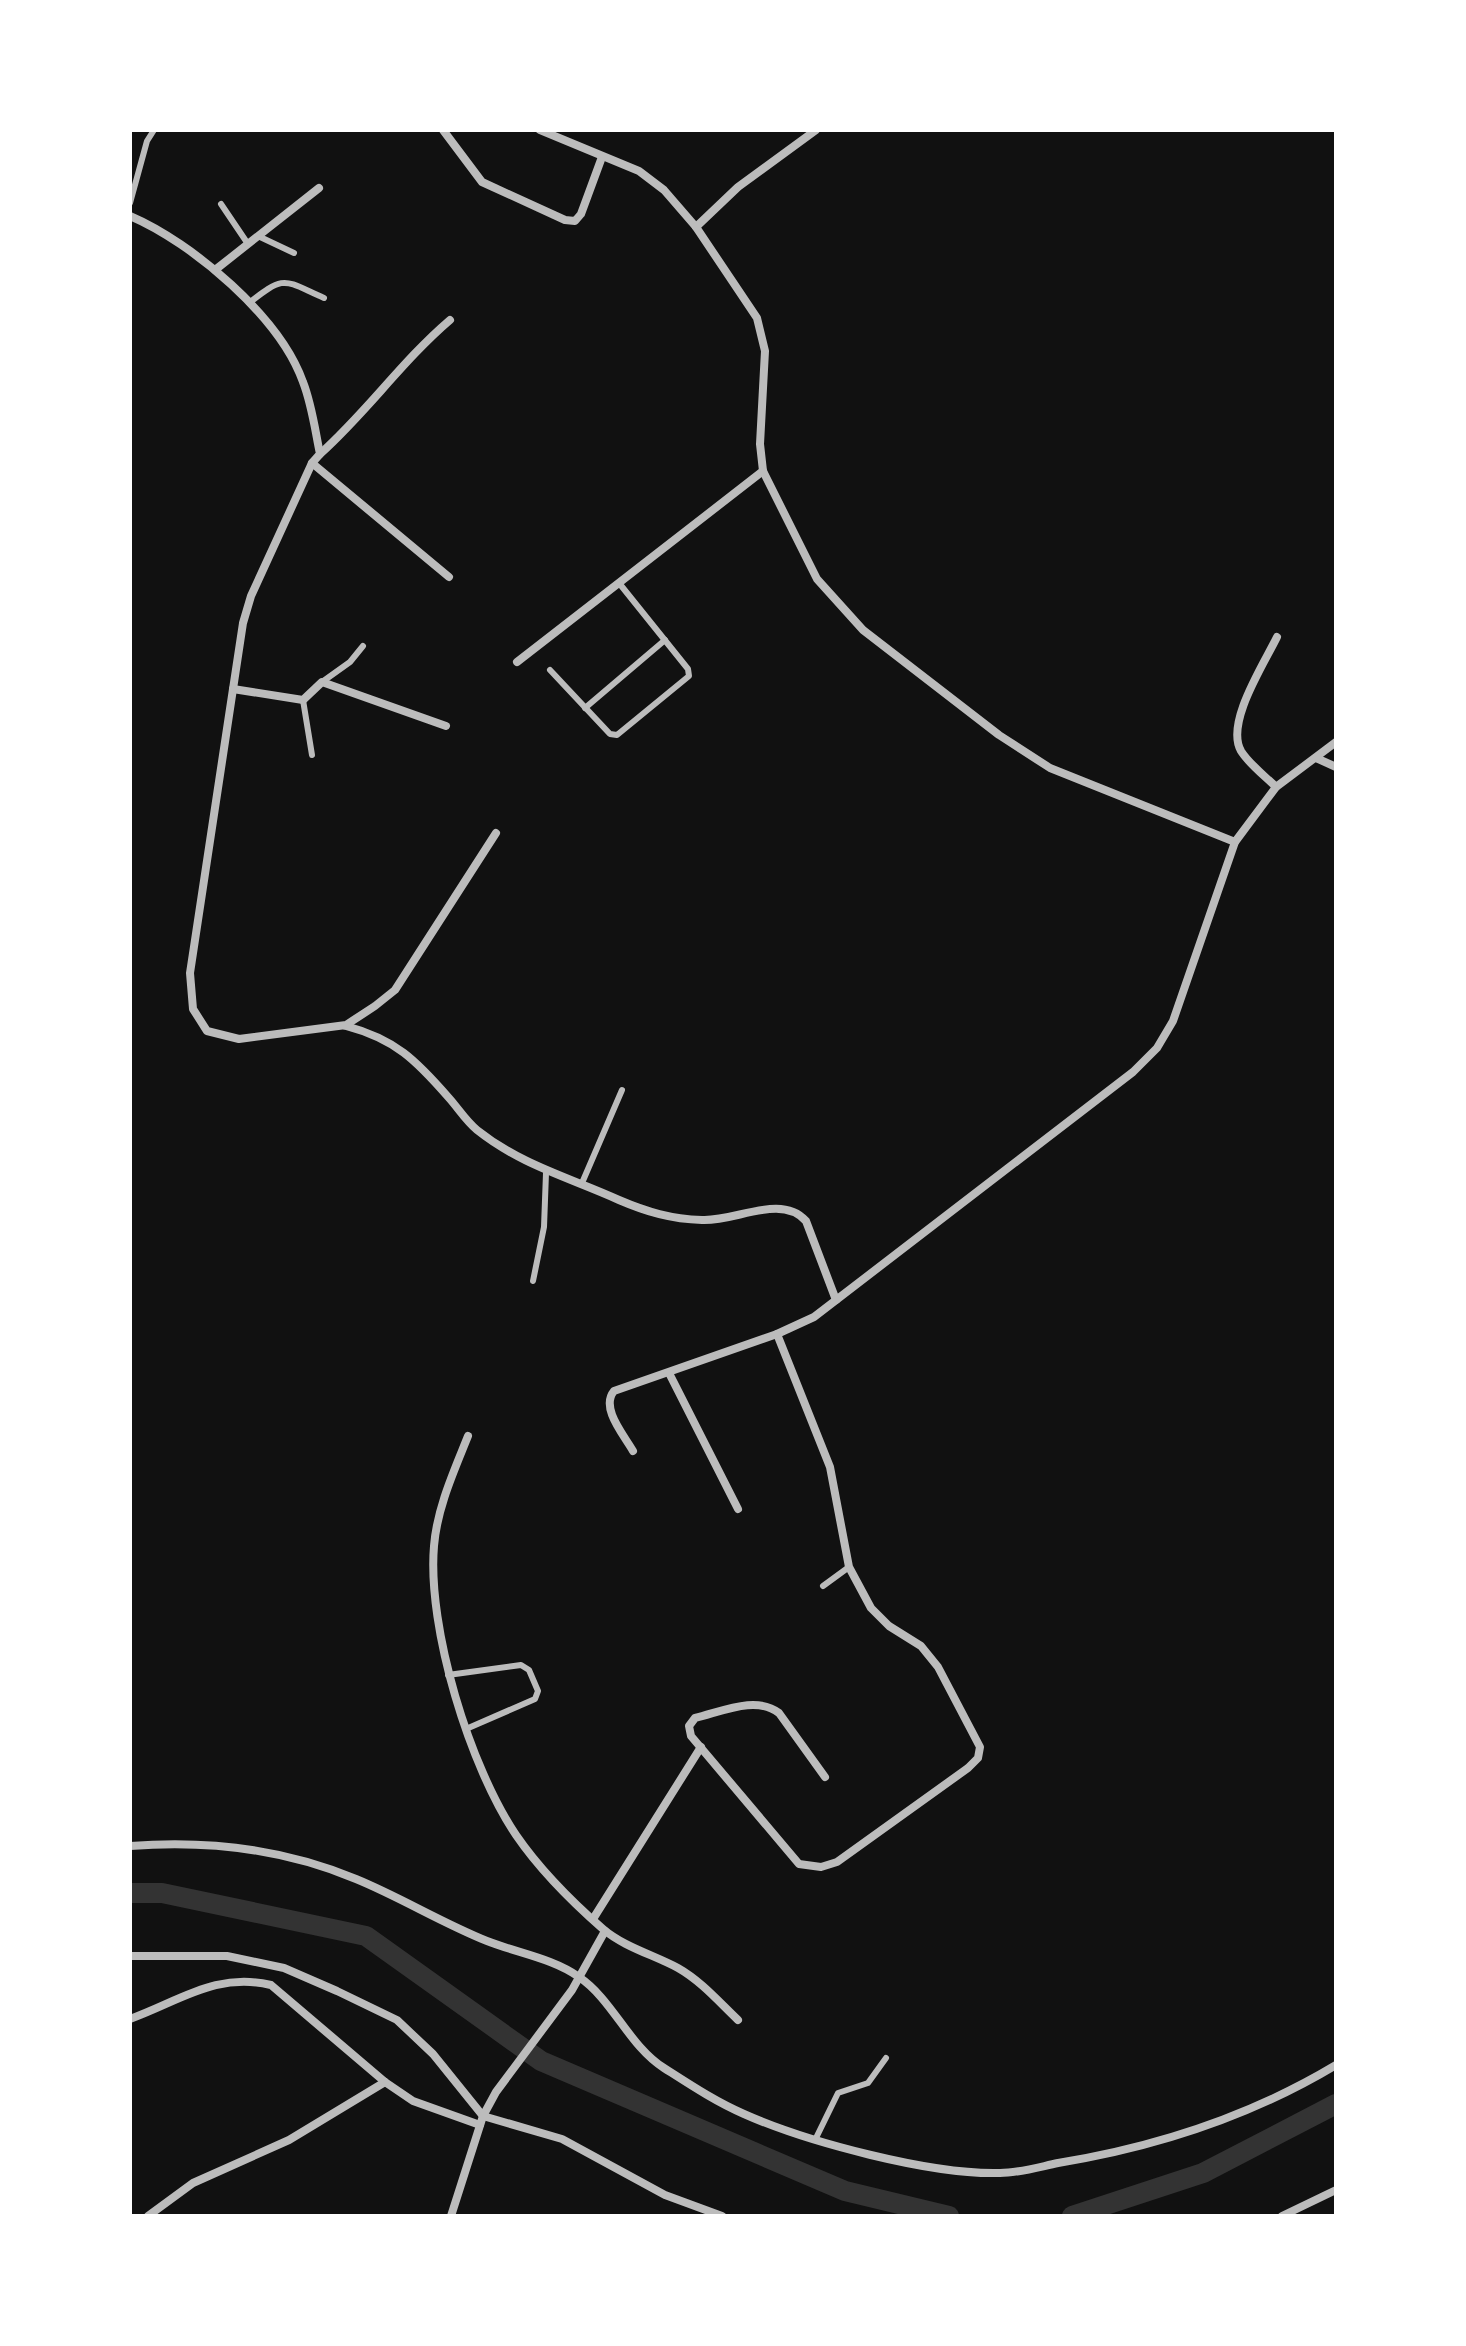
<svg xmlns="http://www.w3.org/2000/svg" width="1466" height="2346" viewBox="0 0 1466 2346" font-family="Raleway,sans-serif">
<rect width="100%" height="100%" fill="#111"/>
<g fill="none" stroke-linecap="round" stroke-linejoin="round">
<g stroke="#333" stroke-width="20">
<polyline points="130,1893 162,1893 366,1936 541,2061 845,2191 949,2216"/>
<polyline points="1072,2216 1203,2173 1336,2104"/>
</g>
<g stroke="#bcbcbc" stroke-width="6">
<polyline points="130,203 147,141 154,130"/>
<polyline points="221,204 248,244"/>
<polyline points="258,236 294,253"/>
<path d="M249 303C286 274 283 280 324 298"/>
<polyline points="550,670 610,734 617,735 689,676 688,669 619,583"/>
<polyline points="322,682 350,662 363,646"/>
<polyline points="303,700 312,755"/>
<polyline points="585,708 665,640"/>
<polyline points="582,1183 622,1090"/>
<polyline points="533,1281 544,1227 546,1173"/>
<polyline points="823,1586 849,1567"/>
<polyline points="448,1675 521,1665 529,1670 538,1691 535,1699 466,1729"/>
<polyline points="816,2138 838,2093 868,2083 886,2058"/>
</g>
<g stroke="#bcbcbc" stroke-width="8">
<polyline points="443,130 482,182 565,220 575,221 581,214 602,157"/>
<polyline points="540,130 639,171 664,190 696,227 757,318 765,351 760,444 763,471 817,579 863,630 999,735 1050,768 1235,842"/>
<path d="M130 216C193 243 280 317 303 382 312 405 315 430 320 454L312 463 251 596 243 623 190 973 193 1009 207 1031 239 1039 346 1025 375 1006 395 990 496 833"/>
<polyline points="696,227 738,187 816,130"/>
<polyline points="215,270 319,188"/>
<path d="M320 454C367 412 402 361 450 320"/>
<polyline points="312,463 449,577"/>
<polyline points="517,662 763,471"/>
<polyline points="233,689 303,700 322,682 446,726"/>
<polyline points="1316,758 1336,767"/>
<path d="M1276 787C1265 776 1249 764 1241 751 1225 723 1264 664 1277 637"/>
<path d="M346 1026C395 1039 416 1060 449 1098 458 1108 466 1121 477 1130 521 1165 568 1177 619 1200 647 1212 671 1219 702 1220 735 1222 781 1193 806 1221L836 1300"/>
<polyline points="669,1373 738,1509"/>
<path d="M468 1436C454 1471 437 1508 434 1546 427 1628 470 1767 516 1835 540 1870 571 1901 603 1929 624 1947 654 1955 678 1968 701 1981 719 2002 738 2020"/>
<path d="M633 1451C624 1435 600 1408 614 1391L777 1334"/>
<path d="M825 1777 779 1713C756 1695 721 1712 695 1718L689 1726 691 1736 799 1864 821 1867 837 1862 968 1768 978 1758 980 1747 938 1667 921 1646 889 1626 871 1608 849 1567 830 1467 777 1334 814 1317 1133 1072 1157 1048 1173 1021 1235 842 1276 787 1336 742"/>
<path d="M130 1846C207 1840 284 1849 356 1879 400 1897 442 1923 487 1941 517 1953 552 1958 579 1977 613 2000 629 2046 664 2068 689 2084 716 2102 744 2114 807 2142 931 2175 1000 2173 1019 2173 1039 2167 1058 2163 1156 2147 1251 2116 1336 2065"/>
<polyline points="593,1919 701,1747"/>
<polyline points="130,1956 227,1956 284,1968 337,1991 397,2020 433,2054 483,2116 562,2139 665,2195 722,2216"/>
<path d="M130 2019C180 2001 216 1972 271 1985L385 2082 413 2101 480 2125"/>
<polyline points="148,2216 193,2183 289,2140 385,2082"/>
<polyline points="451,2216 483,2116 496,2092 572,1990 605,1931"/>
<polyline points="1282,2216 1336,2190"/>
</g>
</g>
<rect width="1466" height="2346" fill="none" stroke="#ffffff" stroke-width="264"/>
</svg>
